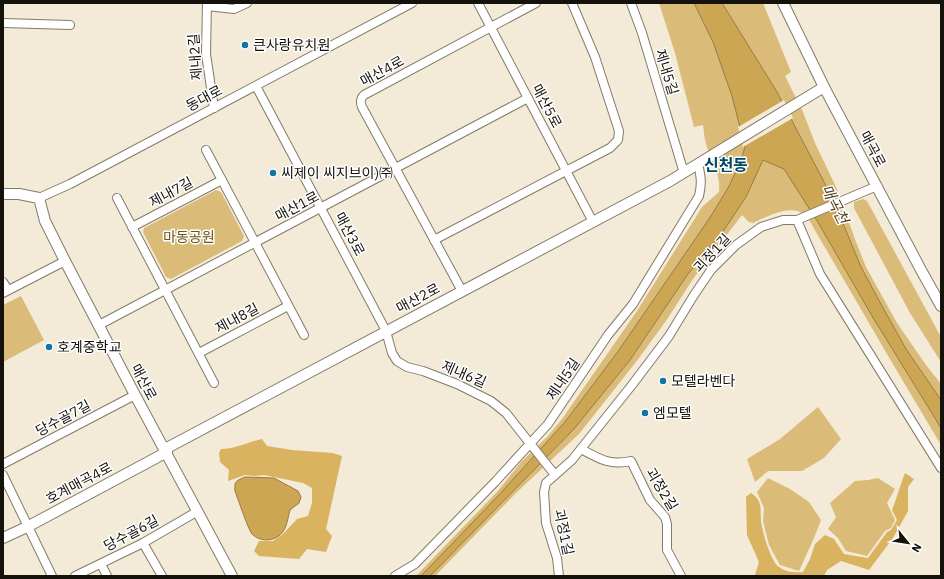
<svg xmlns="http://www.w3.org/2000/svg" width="944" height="579" viewBox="0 0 944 579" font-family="'IBM Plex Sans','Noto Sans KR',sans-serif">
<rect width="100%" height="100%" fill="#f3ead8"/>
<g fill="#dbbb78">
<path d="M659 3H694L713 42 732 96 745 147 740 163 728 188 709 219 619 350 565 422 497 497 421 576H416L497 492 521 462 547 437 562 419 637 311 702 207 719 192C721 172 711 162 706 144 704 137 704 131 703 125L694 127 675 53Z"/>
<polygon points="722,3 763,3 791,72 785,76 803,112 815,143 837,189 856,242 866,267 897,323 926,365 941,384 941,400 906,349 882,306 861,267 840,216 822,178 777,92"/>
<path d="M763 160 784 169 819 224 872 316 941 428V445L894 366 809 220C807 218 804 214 802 213 788 205 766 217 753 223L749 222 742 215 693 279 666 321 636 362 579 434 516 493 435 576H430L574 429 630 360 688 274 724 230 746 197Z"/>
<polygon points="216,190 221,192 244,236 242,241 171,279 166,277 143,232 144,228"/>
<polygon points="863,199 867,201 941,337 941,362 910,313 854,208 854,202"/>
<polygon points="21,296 44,340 3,362 3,305"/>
<polygon points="818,407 841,439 824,458 802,471 768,471 755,482 747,459 780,439"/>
<polygon points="768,478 790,489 809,502 821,520 814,538 799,571 780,565 769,545 763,521 764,508 757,492"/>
<polygon points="878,478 895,489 887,503 895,520 891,528 885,531 867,556 846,551 838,538 828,529 836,517 830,503 855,481 868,480"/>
</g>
<g fill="#dab360">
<path d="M262 439 267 446 292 450 333 453 342 456 326 529 332 536 326 552 307 549 299 559 259 556 254 551 259 541H273L283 534 297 519 308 516 312 503V488L303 483 264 475 255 476 245 475 228 481 229 470 220 462 219 453 221 449C235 449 248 442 262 439Z"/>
<path d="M905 473 914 479 908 487V511L893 538 869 570 841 561 827 570 824 576H753L755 575 759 562 747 535 746 497 751 493C763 501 760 508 761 521 762 531 771 562 779 567 786 572 794 573 803 572L810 559 815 544 825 535 834 539 844 554 868 558 887 532 891 530 897 520 892 510C897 498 900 485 905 473Z"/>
</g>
<g fill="#cda653" stroke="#967a3e">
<polygon points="694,3 722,3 777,92 822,178 840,216 861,267 882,306 906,349 941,400 941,428 872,316 819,224 784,169 763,160 746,197 724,230 688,274 630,360 574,429 430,576 421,576 497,497 565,422 619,350 709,219 728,188 740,163 745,147 732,96 713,42"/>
<path d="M245 477 274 478 298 491 301 497 299 503 290 510C288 517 287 527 282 533 274 542 260 542 252 534 248 529 238 499 235 491 234 480 237 481 245 477Z"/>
</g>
<polygon fill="#f3ead8" points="784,100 793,118 743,147 738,127"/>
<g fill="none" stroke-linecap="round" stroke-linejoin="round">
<g stroke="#837a6a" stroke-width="10">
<g id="minor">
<polyline points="207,3 206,54 214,108"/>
<polyline points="478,3 593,222"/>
<polyline points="631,3 642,33 684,173"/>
<polyline points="207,6 234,9 247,3"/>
<polyline points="3,23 70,25"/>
<polyline points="256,86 386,331 392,353 397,361 407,367 423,371 457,384 491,401 506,413 555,475"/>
<polyline points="206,150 304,335"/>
<polyline points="39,198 70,184 412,3"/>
<polyline points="117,198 214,383"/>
<polyline points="797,220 877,186"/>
<polyline points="132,227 222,180"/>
<polyline points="434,240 610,148 618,140 619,131 595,57 572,3"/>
<polyline points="3,282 8,290"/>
<path d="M462 291 362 107C360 102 360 99 364 95L536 3"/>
<polyline points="3,293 65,261"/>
<polyline points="99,325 528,98"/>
<polyline points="199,353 288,306"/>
<path d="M581 449C599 459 611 466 631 461L650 500 665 517 667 524V550L681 576"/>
<polyline points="3,464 135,395"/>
<polyline points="3,475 52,576"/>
<polyline points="143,543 162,576"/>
<polyline points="101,564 107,576"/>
<polyline points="75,576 143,543 198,511"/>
<path d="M395 576 415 564 495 482 548 424 608 335 633 304 699 196C702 184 701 176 698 164"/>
<polyline points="559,576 557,558 546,523 544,492 546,483 572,460 632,385 669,336 694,295 711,270 736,245 761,227 783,220 797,220 820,274 941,468"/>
</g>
</g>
<g stroke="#837a6a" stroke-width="12">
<g id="tertiary">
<polyline points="783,3 824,87 921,270 941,306"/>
<polyline points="3,194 19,194 39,198 45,221 65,261 135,395 232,576"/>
<polyline points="165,449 670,181 824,87"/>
<polyline points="3,538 27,527 167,452"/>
</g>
</g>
<use href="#minor" stroke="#fff" stroke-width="8"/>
<use href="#tertiary" stroke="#fff" stroke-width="10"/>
</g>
<g fill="#0f75a1" stroke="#fff" stroke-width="1.5">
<circle cx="245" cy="45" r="4"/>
<circle cx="273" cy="173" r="4"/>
<circle cx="49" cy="347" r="4"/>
<circle cx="663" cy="381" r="4"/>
<circle cx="645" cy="413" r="4"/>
</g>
<g text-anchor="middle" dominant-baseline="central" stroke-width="3" stroke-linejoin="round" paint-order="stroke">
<g font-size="14" fill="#15120c" stroke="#fff" text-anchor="start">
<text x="253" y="45">큰사랑유치원</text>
<text x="281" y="173">씨제이 씨지브이)㈜</text>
<text x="57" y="347">호계중학교</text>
<text x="671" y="381">모텔라벤다</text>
<text x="653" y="413">엠모텔</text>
</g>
<g font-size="14" fill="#15120c" stroke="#fff">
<text transform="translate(195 57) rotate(-94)">제내2길</text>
<text transform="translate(382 71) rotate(-29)">매산4로</text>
<text transform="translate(667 72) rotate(73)">제내5길</text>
<text transform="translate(204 98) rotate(-28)">동대로</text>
<text transform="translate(547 106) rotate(62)">매산5로</text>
<text transform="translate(873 149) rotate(62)">매곡로</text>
<text transform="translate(171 192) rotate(-28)">제내7길</text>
<text transform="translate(297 206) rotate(-28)">매산1로</text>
<text transform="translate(350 234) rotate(62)">매산3로</text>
<text transform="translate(712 253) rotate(-47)">괴정1길</text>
<text transform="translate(418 298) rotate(-28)">매산2로</text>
<text transform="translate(237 318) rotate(-28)">제내8길</text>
<text transform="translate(464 374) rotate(23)">제내6길</text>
<text transform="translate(563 379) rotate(-56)">제내5길</text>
<text transform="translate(144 382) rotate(62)">매산로</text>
<text transform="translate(63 418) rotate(-28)">당수골7길</text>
<text transform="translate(79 483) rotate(-28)">호계매곡4로</text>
<text transform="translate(662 489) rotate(59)">괴정2길</text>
<text transform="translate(564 532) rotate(78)">괴정1길</text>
<text transform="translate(131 533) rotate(-28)">당수골6길</text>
</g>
<g font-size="14" fill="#6e5314" stroke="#fff">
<text x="189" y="237">마동공원</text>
</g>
<g font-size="15" font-style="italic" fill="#51401d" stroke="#fff">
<text transform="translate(835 204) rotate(63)">매곡천</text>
</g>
<g font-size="16" font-weight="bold" fill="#004866" stroke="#fff">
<text x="726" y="165">신천동</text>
</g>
</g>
<rect width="944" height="579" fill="none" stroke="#15120c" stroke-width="8"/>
<g transform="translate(908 543) rotate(120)" stroke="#ffffff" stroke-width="3" paint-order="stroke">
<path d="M0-3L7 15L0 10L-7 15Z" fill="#15120c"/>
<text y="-6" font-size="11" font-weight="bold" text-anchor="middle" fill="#15120c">N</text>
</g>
</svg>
